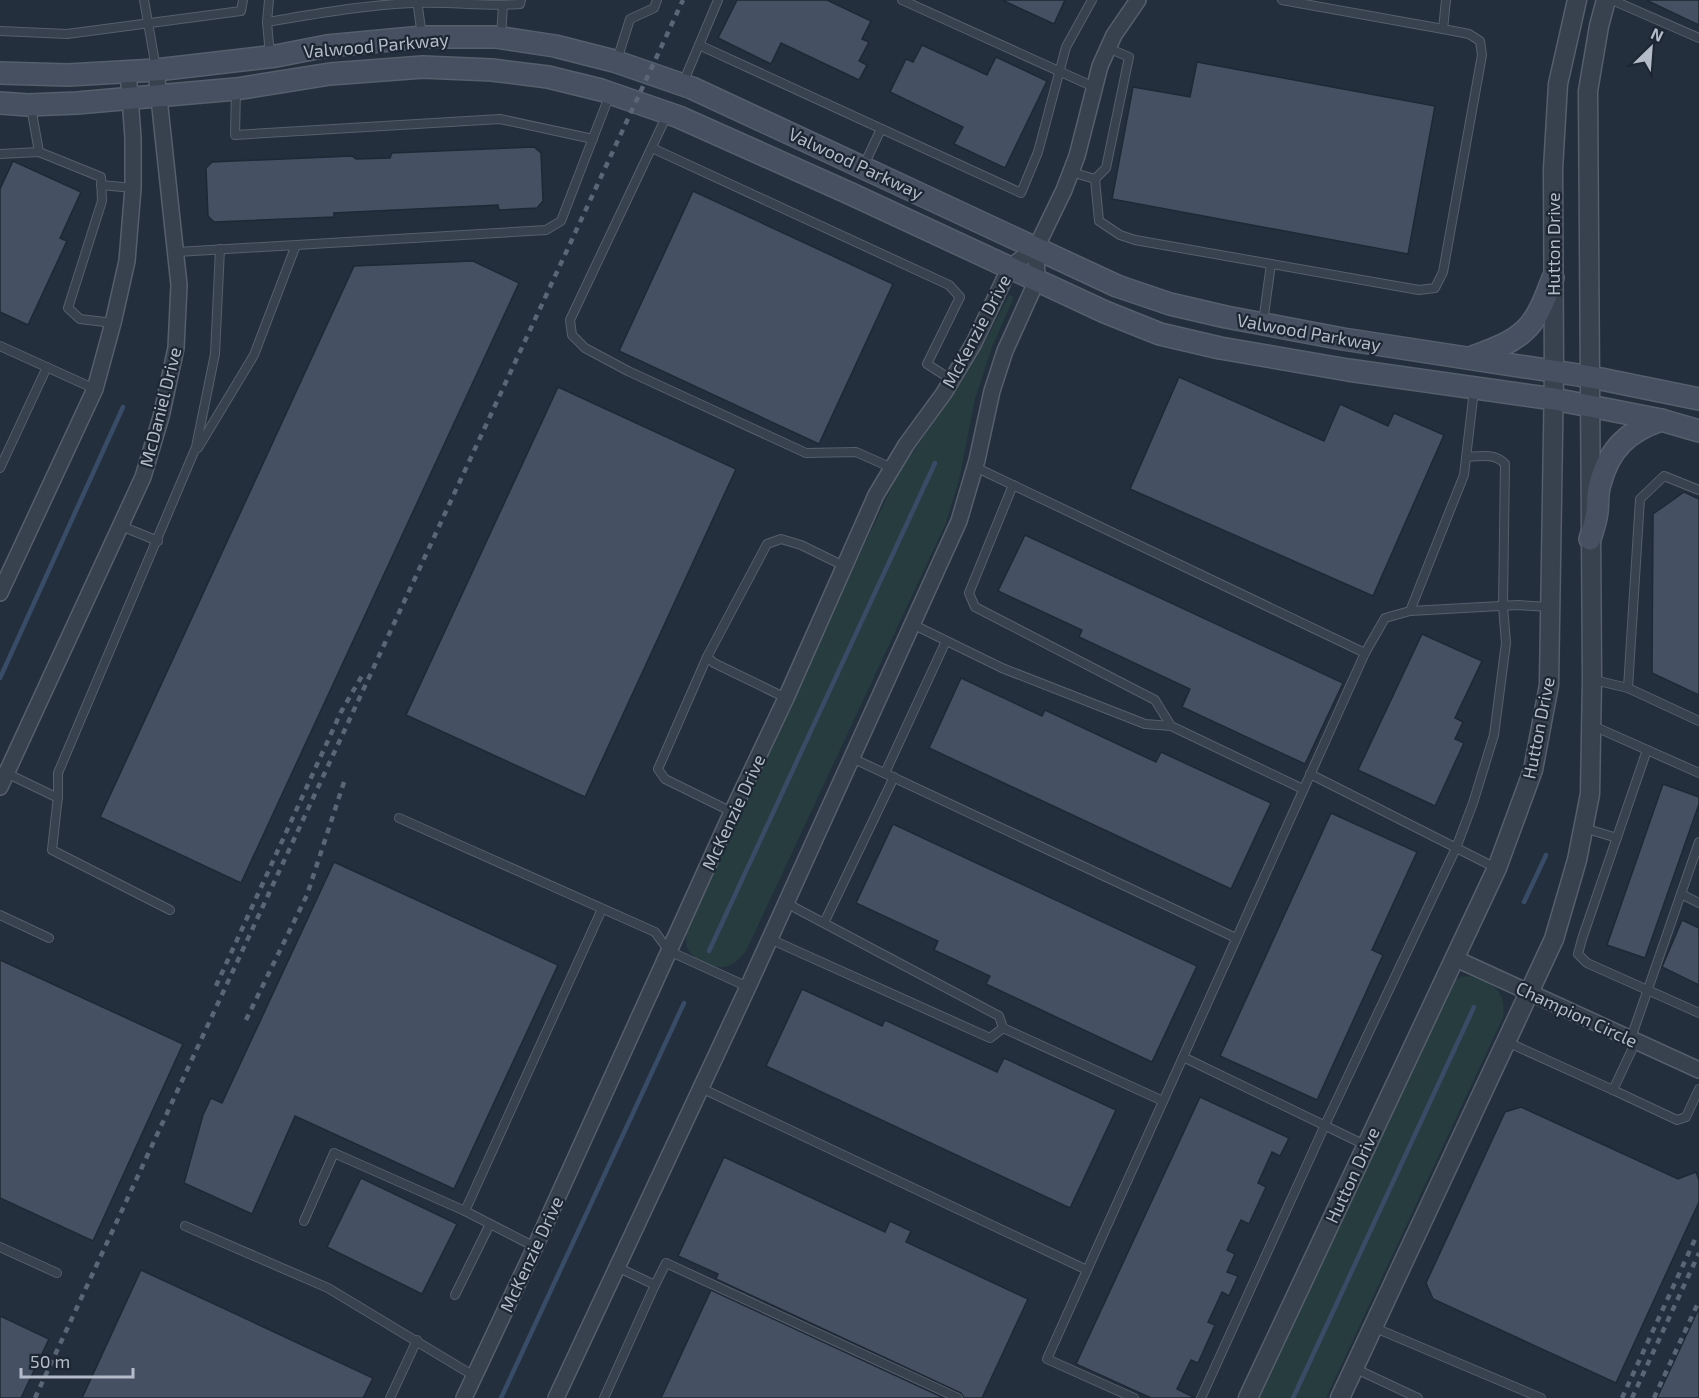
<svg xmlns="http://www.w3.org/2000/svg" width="1699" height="1398" viewBox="0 0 1699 1398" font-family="'Exo 2',sans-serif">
<rect width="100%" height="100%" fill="#242f3e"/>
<g fill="#263c3f">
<path d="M1009 295 1014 297 992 347 975 399 959 480 946 523 746 951C741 957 735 964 728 966 713 970 693 961 687 947 685 939 687 931 688 923L814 650 900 470 960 385 985 342Z"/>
<path d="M1468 976C1491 982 1507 990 1503 1017L1326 1398H1255L1449 984 1461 977Z"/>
</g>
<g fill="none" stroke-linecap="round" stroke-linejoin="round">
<g stroke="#394c67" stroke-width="4.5">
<polyline points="0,678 123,407"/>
<polyline points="1524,902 1546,855"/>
<polyline points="709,951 935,463"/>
<polyline points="501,1398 684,1003"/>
<polyline points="1293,1398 1474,1007"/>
</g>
</g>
<g fill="#455162" stroke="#1f2835" stroke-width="1.5">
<polygon points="737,0 827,0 871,21 862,39 869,42 859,61 867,65 859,80 781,43 771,64 718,38"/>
<polygon points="1002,0 1065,0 1054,24"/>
<polygon points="1646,0 1699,0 1699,25"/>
<polygon points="922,45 987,75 996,57 1047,81 1005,168 954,144 963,127 890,92 906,59 913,62"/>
<polygon points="1197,62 1435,106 1408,254 1112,199 1133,87 1190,97"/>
<polygon points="534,147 541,153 543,201 537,208 499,210 498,205 334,213 334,217 214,222 208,216 206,168 212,162 352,156 356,159 390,158 392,153"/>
<polygon points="13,161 81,192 60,238 67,241 28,325 0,312 0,189"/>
<polygon points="693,191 893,284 819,444 619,351"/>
<polygon points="473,261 519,283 241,883 100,817 354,266"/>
<polygon points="1179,377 1324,441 1340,404 1388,426 1394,413 1444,435 1373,596 1130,489"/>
<polygon points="558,387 736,469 585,797 406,715"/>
<polygon points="1684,492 1699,499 1699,695 1652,673 1653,514"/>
<polygon points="1025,535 1343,683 1305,764 1182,707 1190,689 1079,637 1082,630 998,591"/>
<polygon points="1422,634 1482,661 1455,718 1463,722 1455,739 1464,743 1435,806 1358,770"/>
<polygon points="961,678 1042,716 1045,710 1156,762 1161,752 1271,803 1231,889 929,748"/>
<polygon points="1663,784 1699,797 1699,804 1645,958 1607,945"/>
<polygon points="1331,813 1417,852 1372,950 1383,955 1317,1100 1220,1056"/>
<polygon points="893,824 1197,966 1152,1062 986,984 990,976 934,950 938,941 856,903"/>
<polygon points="334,862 558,965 454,1189 295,1116 252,1214 184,1183 203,1115 211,1098 222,1103"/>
<polygon points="1682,920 1699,928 1699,985 1662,967"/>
<polygon points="0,960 183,1044 93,1241 0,1198"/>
<polygon points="802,989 882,1026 885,1020 997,1072 1004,1058 1116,1110 1070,1208 766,1066"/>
<polygon points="1200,1097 1289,1138 1280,1156 1272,1152 1258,1183 1266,1187 1249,1224 1241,1220 1227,1250 1235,1254 1227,1272 1238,1276 1229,1296 1222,1292 1208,1322 1215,1325 1198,1363 1191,1360 1177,1389 1195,1398 1151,1398 1076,1364"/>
<polygon points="1521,1107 1678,1179 1696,1172 1699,1180 1699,1202 1616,1383 1433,1299 1426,1283 1505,1112"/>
<polygon points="724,1157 885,1232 890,1221 911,1231 906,1242 1028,1299 982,1398 964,1398 961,1393 716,1279 718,1274 678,1256"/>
<polygon points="361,1178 457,1224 422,1294 327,1247"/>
<polygon points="141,1270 373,1378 363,1398 82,1398"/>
<polygon points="711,1290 944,1398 661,1398"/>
<polygon points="1699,1308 1699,1398 1657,1398"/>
<polygon points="0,1316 49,1339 21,1398 0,1398"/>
</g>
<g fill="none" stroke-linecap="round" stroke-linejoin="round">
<g stroke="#565f6c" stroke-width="10">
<g id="service">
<polyline points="144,0 156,68"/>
<polyline points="269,0 267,22 270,55"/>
<polyline points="417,0 422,36"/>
<polyline points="902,0 1094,87"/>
<polyline points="1282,0 1443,29"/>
<polyline points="1612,0 1699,38"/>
<path d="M267 22C316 14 364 5 413 3 449 1 485 7 520 4L521 0"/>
<polyline points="0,31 67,34 241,11 243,0"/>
<polyline points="501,37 503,5"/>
<polyline points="699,45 1021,193 1038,152 1066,47 1092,0"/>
<polyline points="617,60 630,19 654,8 657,0"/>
<polyline points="683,83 718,0"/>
<polyline points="236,90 235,135 500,119 593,139"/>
<polyline points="31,107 39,152"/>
<polyline points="667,115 570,320 572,335 585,348 628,371 806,453 856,452 892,468"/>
<polyline points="652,148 949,285 960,297 927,364 952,380"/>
<polyline points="0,154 39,152 101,177 102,201 68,308 80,319 113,323"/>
<polyline points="864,165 881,129"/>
<polyline points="1071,172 1095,179 1099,221 1120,235 1135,240 1419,290 1435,288 1443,272 1482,55 1480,41 1469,34 1443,29 1446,0"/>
<polyline points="1095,179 1106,168 1129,57 1108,48"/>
<polyline points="101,185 133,188"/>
<polyline points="177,252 546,230 561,221 610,94"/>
<polyline points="1263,322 1271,264"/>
<polyline points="0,346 95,389"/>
<polyline points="198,448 254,355 296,245"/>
<polyline points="975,467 1365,653 1047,1359 1134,1398"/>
<polyline points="0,468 47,367"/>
<polyline points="1013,485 969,593 975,607 1155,700 1171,726"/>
<polyline points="1699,490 1664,476 1640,499 1628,688 1699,721"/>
<polyline points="121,526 158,541"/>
<polyline points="1410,611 1518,605 1549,607"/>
<polyline points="912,624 1002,668 1145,724 1171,726 1303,789"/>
<polyline points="1365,653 1385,618 1410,611 1464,475 1474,390"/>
<polyline points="707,657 658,769 665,779 732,812"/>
<polyline points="1594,680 1628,688"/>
<polyline points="786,698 714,663 707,657 767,544 781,539 801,545 844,566"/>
<polyline points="1591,725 1699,773"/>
<polyline points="1647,750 1582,939 1578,954 1587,963 1699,1013"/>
<polyline points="852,758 1236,938"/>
<polyline points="4,772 58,798"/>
<polyline points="885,773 946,641"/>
<polyline points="1310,774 1496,868"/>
<polyline points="399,818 655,932 669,951 748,987"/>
<polyline points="1584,828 1617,838"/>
<polyline points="1681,894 1699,903"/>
<polyline points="786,903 999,1016 1003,1028 1163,1101"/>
<polyline points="170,910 52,850 58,796 58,773 196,447 215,354 220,249"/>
<polyline points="0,915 49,938"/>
<polyline points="824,923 894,777"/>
<polyline points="770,939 990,1038 1003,1028"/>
<polyline points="1631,1038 1699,842"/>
<polyline points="1507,1042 1613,1090 1636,1041"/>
<polyline points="1183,1057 1365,1145"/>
<polyline points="701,1088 1087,1270"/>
<polyline points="1613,1090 1677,1120 1686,1117 1699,1089"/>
<polyline points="304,1221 334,1153 465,1211"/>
<polyline points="185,1226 328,1288 474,1376"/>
<polyline points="0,1247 57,1273"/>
<polyline points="535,1247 465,1211 602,909"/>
<polyline points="655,1285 666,1263 958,1398"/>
<polyline points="455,1295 490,1224"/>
<polyline points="1373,1327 1541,1398"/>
<polyline points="1354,1368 1418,1398"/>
<polyline points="390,1398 417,1340"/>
<polyline points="604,1398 655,1285 617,1267"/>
<path d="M1201 1398 1325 1125 1456 848 1473 803 1494 735 1506 643 1503 606 1505 464C1496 453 1480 456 1466 457"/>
</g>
</g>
<g stroke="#565f6c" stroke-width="18">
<g id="minor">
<polyline points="0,593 95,389 113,323 127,261 133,188 133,138 128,70"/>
<polyline points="0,787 143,477 161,417 176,348 179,285 156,70"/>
<polyline points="1454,958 1699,1070"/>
<polyline points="464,1398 535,1247 732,812 786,698 876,495 906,445 944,393 974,343 1010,267 1036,248"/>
<polyline points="556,1398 748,987 959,521 977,460 992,391 1005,351 1037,280 1036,248 1064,190 1077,156 1100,66 1114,35 1138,0"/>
</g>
</g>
<g stroke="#565f6c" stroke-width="21">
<g id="tertiary">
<polyline points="1248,1398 1497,868 1533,770 1549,685 1554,373 1553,169 1558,84 1577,0"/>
<polyline points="1340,1398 1554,939 1577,860 1590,794 1592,679 1588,91 1599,26 1606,0"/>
</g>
</g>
<g stroke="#565f6c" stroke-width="24">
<g id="secondary">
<polyline points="0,73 68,75 156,70 276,56 327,46 423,37 496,37 555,46 614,61 692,88 1117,286 1170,304 1226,317 1343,339 1591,377 1699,399"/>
<polyline points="0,103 28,105 77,103 236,89 330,74 423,67 492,70 548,77 601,90 679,117 849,193 1105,312 1160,334 1220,348 1348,370 1554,399 1661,420 1699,431"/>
<path d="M1470 358C1488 351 1509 345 1524 331 1539 318 1546 295 1553 278"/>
<path d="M1590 539C1593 530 1596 521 1597 512 1598 503 1597 493 1600 484 1609 449 1628 431 1661 420"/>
</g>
</g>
<use href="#service" stroke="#38414e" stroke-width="8"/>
<use href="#minor" stroke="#38414e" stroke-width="15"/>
<use href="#tertiary" stroke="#38414e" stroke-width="18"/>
<use href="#secondary" stroke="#465061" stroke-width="21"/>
<g stroke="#5a6575" stroke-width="4.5" stroke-dasharray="6 6" stroke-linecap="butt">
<polyline points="216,986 341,712 363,674"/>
<polyline points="246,1020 307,895 344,782"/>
<polyline points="35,1398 683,0"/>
<polyline points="1622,1398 1697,1235"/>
<polyline points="1632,1398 1699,1253"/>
<polyline points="1654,1398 1699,1301"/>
</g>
</g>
<g text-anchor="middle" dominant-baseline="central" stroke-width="4.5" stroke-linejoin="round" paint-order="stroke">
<g font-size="18" fill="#b4bcc9" stroke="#1d2633">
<text transform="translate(376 45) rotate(-5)">Valwood Parkway</text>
<text transform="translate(856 163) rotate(25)">Valwood Parkway</text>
<text transform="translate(1553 244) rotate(-90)">Hutton Drive</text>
<text transform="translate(976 331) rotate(-62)">McKenzie Drive</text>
<text transform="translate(1309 332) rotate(10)">Valwood Parkway</text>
<text transform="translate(160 407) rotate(-76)">McDaniel Drive</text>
<text transform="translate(1538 728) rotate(-79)">Hutton Drive</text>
<text transform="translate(733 812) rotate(-65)">McKenzie Drive</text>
<text transform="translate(1577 1014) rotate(25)">Champion Circle</text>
<text transform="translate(1352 1175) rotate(-65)">Hutton Drive</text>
<text transform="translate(531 1254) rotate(-65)">McKenzie Drive</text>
</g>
</g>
<g transform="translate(1651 48) rotate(25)" stroke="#1d2633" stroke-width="4.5" paint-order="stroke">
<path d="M0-4.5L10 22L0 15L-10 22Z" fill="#b4bcc9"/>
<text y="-9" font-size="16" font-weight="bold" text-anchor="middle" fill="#b4bcc9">N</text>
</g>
<path d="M21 1368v9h112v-9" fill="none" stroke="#b4bcc9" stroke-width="3"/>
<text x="30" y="1368" font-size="18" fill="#b4bcc9" stroke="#1d2633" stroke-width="4.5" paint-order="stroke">50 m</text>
</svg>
